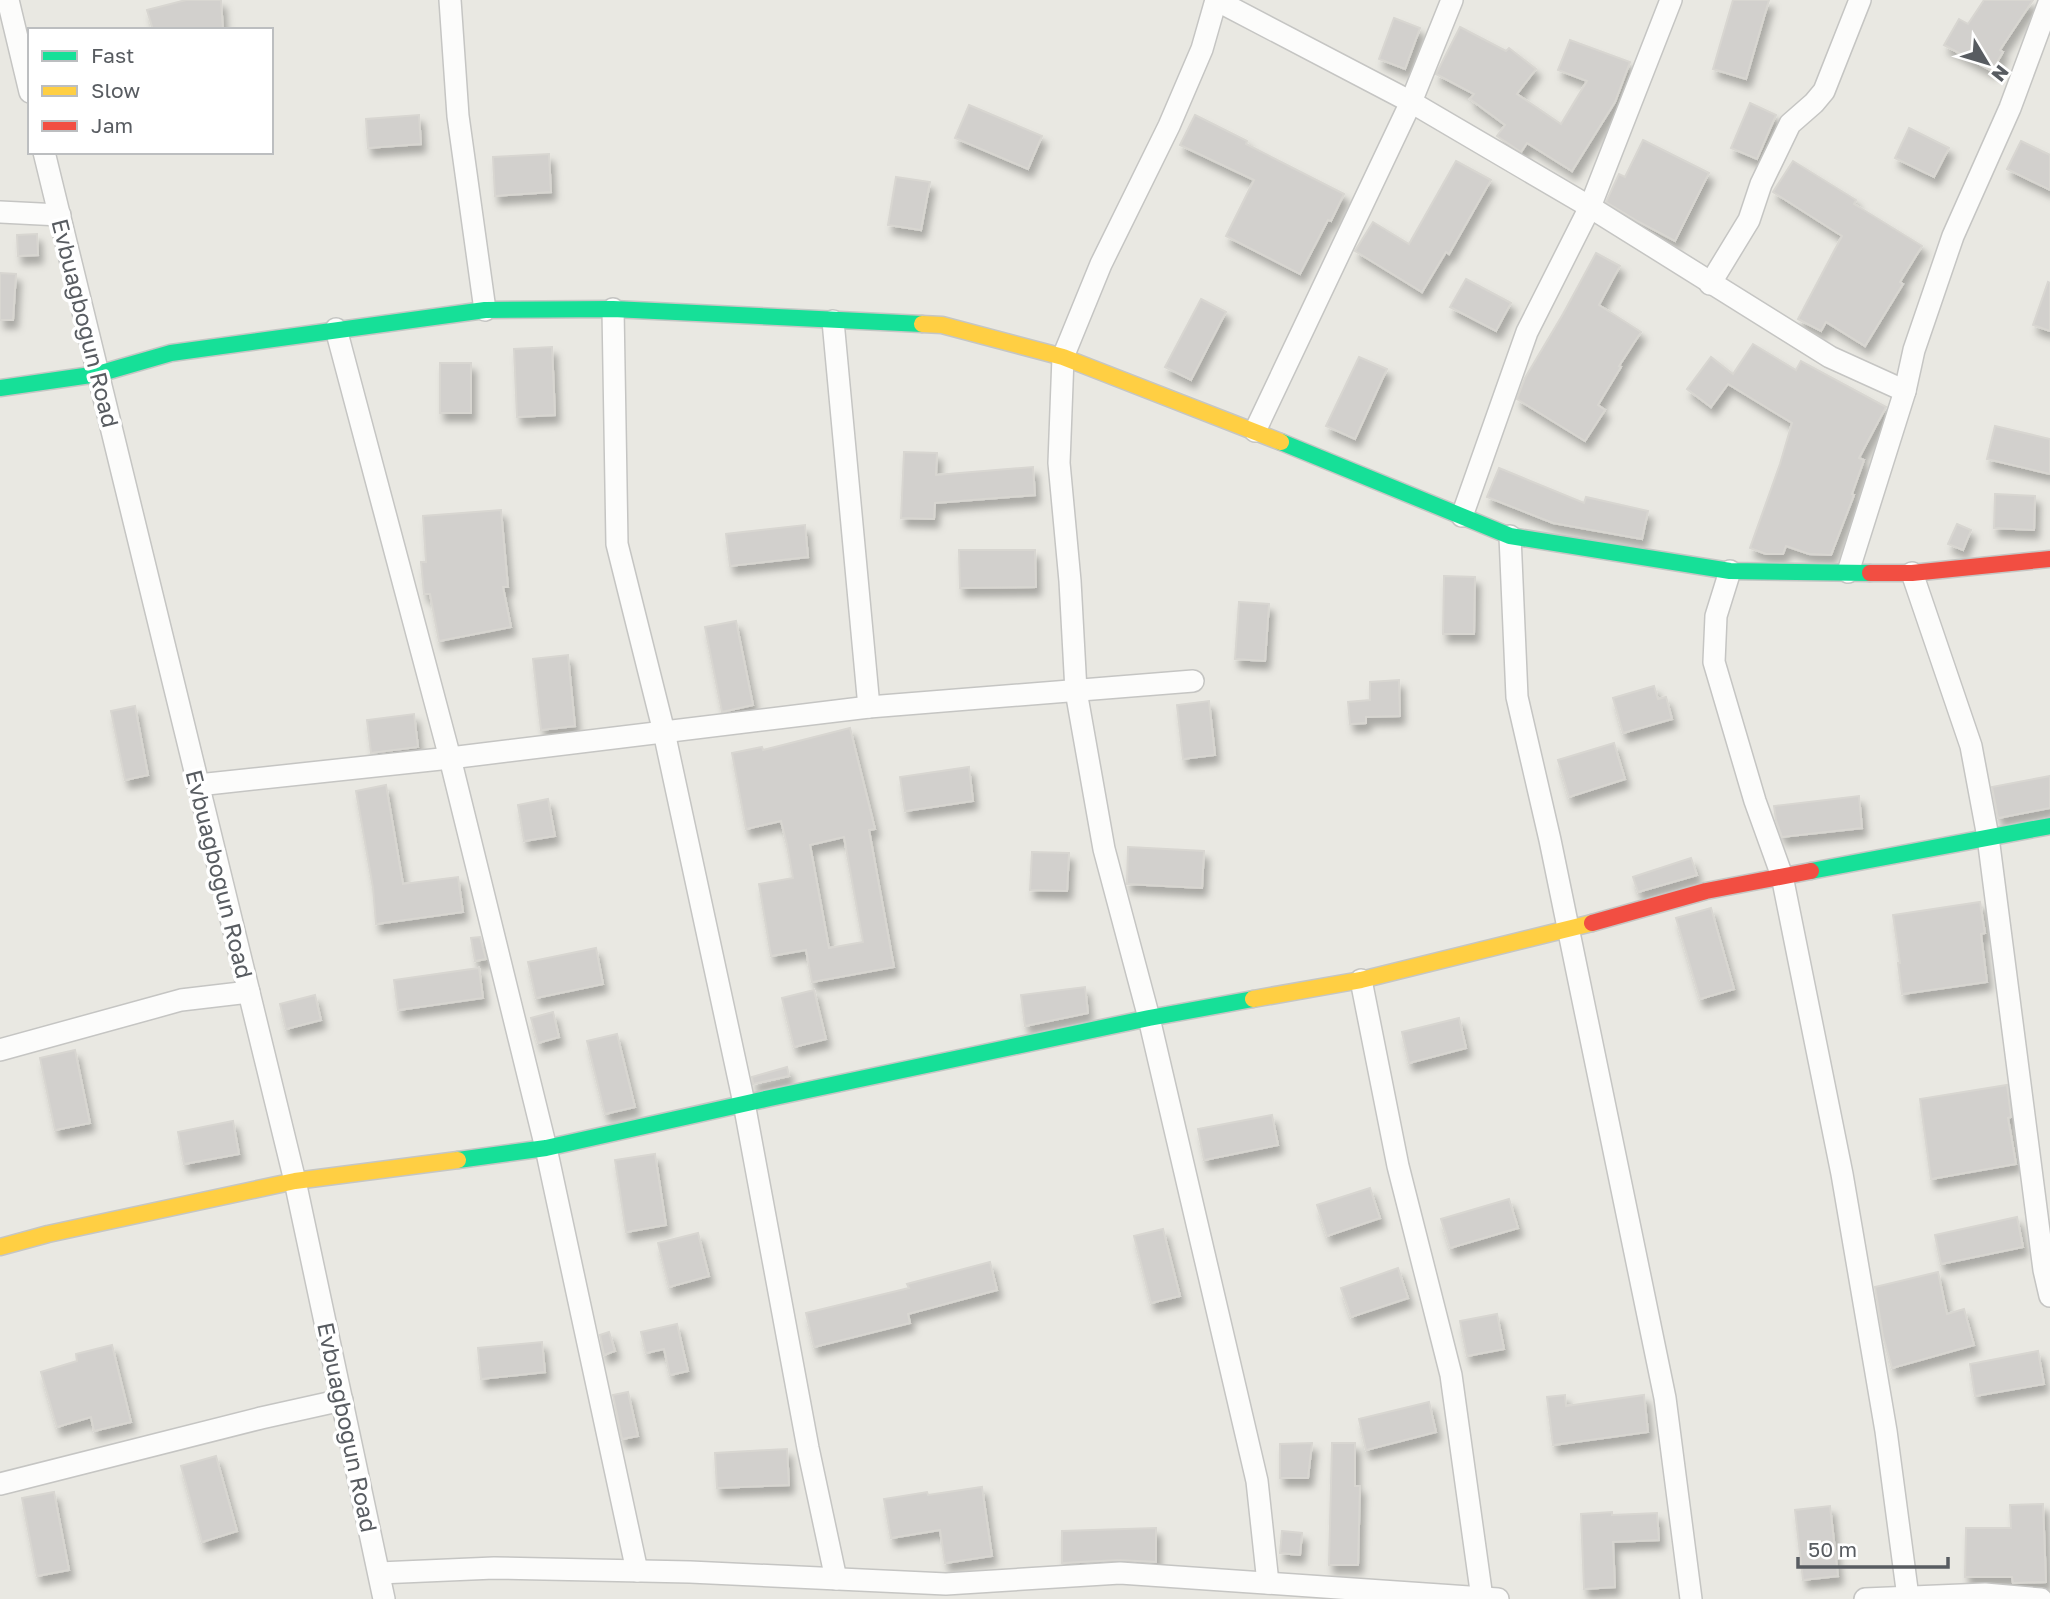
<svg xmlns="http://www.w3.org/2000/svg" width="2050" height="1599" viewBox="0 0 2050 1599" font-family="'Golos Text',sans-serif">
<defs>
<filter id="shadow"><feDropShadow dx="4.5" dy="8" stdDeviation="3.5" flood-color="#0004"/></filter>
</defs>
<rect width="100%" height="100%" fill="#e9e8e2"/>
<g fill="#d2d0cd" stroke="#d8d6d1" stroke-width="2" fill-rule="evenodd" filter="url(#shadow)">
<polygon points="186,0 221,0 223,30 153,30 147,10"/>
<polygon points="1733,0 1769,0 1746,79 1713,69"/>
<polygon points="1984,0 2033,0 2000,50 2003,52 1992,71 1944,45 1959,19 1968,24"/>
<polygon points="1394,18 1420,28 1405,69 1379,59"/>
<polygon points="1460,27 1506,51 1509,48 1536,69 1517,94 1561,124 1587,81 1558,70 1570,40 1630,62 1615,102 1572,171 1527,143 1521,152 1497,136 1505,125 1470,99 1474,94 1436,74"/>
<polygon points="1750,103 1776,115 1757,159 1731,148"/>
<polygon points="969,105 1042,136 1028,169 955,138"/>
<polygon points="419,115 421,144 368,148 366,119"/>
<polygon points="1195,115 1247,141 1246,144 1344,194 1331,221 1328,220 1300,274 1226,236 1254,180 1180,145"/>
<polygon points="1909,128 1949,148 1934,177 1895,158"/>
<polygon points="1643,140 1709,173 1675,241 1639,222 1606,202 1619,174 1625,177"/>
<polygon points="2021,141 2050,155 2050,190 2007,169"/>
<polygon points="549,154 551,192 495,196 493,157"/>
<polygon points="1456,161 1491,180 1449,254 1446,252 1422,292 1355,251 1373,222 1409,244"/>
<polygon points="1793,161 1856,200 1854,204 1922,246 1900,282 1903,284 1865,346 1826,322 1821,331 1798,319 1842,236 1773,192"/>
<polygon points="896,177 930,182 921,230 888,225"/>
<polygon points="37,234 38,255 18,256 17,235"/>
<polygon points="1596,253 1620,266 1599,305 1641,332 1619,366 1621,367 1598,405 1605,410 1585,441 1517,399 1525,378 1563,314"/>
<polygon points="0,273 16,274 13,320 0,320"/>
<polygon points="1466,279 1511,303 1496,331 1450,307"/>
<polygon points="2048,282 2050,283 2050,331 2033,325"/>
<polygon points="1201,299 1226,312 1191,380 1165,367"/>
<polygon points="1753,344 1796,370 1801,361 1886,407 1859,458 1864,460 1852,494 1854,495 1831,555 1809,554 1786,546 1783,554 1766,554 1750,548 1780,464 1792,423 1728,384 1711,407 1687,389 1711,357 1733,374"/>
<polygon points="552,347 555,415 517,417 514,349"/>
<polygon points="1359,357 1387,369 1355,439 1326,426"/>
<rect x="440" y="363" width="31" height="50"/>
<polygon points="1995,426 2050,439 2050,474 1987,459"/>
<polygon points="904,452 937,453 936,475 1033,467 1035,495 935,503 934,519 901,518"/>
<polygon points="1499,468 1584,503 1586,497 1648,511 1642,539 1553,523 1487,497"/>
<polygon points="1995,494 2035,496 2034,530 1994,528"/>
<polygon points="501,510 508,587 503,587 511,627 439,641 430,594 424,594 421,562 426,562 423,516"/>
<polygon points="1957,524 1971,530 1963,550 1948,544"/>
<polygon points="805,525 808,557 730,566 726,534"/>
<polygon points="959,550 1035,550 1036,587 960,588"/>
<polygon points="1444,576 1475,577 1474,634 1443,634"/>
<polygon points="1239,602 1269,604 1265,661 1235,659"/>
<polygon points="736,621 753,705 722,712 705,627"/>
<polygon points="568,655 575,726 541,730 533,659"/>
<polygon points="1399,680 1400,716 1366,717 1366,723 1350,724 1348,702 1370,700 1370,682"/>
<polygon points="1654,686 1658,699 1666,697 1672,719 1623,733 1613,698"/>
<polygon points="1209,701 1215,755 1183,759 1177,705"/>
<polygon points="135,706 148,775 125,780 111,711"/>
<polygon points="414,714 418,747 371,753 367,720"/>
<path d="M850 728 875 829 869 830 894 967 812 982 806 950 771 956 759 884 793 878 787 845 781 821 746 829 732 753 762 747 763 750ZM844 837 863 942 829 948 810 845Z"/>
<polygon points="1614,743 1625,779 1569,797 1558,760"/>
<polygon points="969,767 973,801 905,811 900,777"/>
<polygon points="2050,776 2050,808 1998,818 1992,787"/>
<polygon points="386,785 403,884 458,877 463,912 376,924 373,888 356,791"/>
<polygon points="1859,796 1862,828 1782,837 1776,820 1774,806"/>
<polygon points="548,799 555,836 524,841 518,805"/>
<polygon points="1128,847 1204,851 1202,888 1127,884"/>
<polygon points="1032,852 1069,853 1067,891 1030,890"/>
<polygon points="1691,858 1697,875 1638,892 1633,877"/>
<polygon points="1980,902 1985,933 1981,934 1987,982 1902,994 1898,963 1900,963 1893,915"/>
<polygon points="1711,908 1734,989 1700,999 1676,918"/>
<polygon points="480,937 486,959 475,961 471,938"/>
<polygon points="596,948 603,984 536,998 528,962"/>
<polygon points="479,968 483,998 398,1010 394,980"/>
<polygon points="1085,987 1088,1013 1025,1026 1021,995"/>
<polygon points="814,990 826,1039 794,1047 782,998"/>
<polygon points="315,995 321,1020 286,1029 280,1004"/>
<polygon points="553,1012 559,1037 538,1043 531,1018"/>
<polygon points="1459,1018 1466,1048 1409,1063 1402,1032"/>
<polygon points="617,1034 635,1107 605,1114 587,1041"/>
<polygon points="75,1050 90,1123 55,1130 40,1058"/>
<polygon points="787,1067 789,1076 753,1084 752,1077"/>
<polygon points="2007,1085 2011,1117 2008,1118 2016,1164 1931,1179 1920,1099"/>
<polygon points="1272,1115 1278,1145 1204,1160 1198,1129"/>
<polygon points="233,1121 239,1154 184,1164 178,1132"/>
<polygon points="655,1154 666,1225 626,1232 615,1160"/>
<polygon points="1370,1188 1380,1218 1327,1236 1317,1205"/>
<polygon points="1509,1199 1518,1228 1450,1248 1441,1219"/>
<polygon points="2017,1217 2023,1247 1941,1264 1935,1235"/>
<polygon points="1163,1229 1180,1296 1151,1303 1134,1236"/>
<polygon points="698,1233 709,1276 669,1287 658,1243"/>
<polygon points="990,1262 997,1290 908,1314 910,1323 814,1347 806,1313 909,1288 907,1284"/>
<polygon points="1398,1268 1408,1298 1351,1317 1341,1288"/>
<polygon points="1938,1272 1947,1314 1964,1309 1974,1345 1892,1368 1883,1336 1875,1287"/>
<polygon points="1497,1314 1504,1349 1467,1356 1460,1321"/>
<polygon points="677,1324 688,1371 670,1375 664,1349 646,1353 641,1332"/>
<polygon points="609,1332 615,1351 604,1355 600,1335"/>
<polygon points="542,1342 545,1372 481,1379 478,1348"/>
<polygon points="112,1345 131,1422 94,1431 91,1417 57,1427 41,1372 77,1361 76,1354"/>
<polygon points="2038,1351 2044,1384 1975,1396 1970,1364"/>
<polygon points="628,1392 638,1436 622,1439 613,1395"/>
<polygon points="1565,1395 1566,1406 1644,1395 1648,1432 1553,1445 1547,1397"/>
<polygon points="1429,1402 1436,1432 1366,1450 1359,1419"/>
<polygon points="1312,1443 1308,1478 1280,1478 1280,1444"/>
<polygon points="1332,1443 1355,1443 1355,1486 1360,1486 1358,1565 1329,1565"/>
<polygon points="787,1449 789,1485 717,1488 715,1453"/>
<polygon points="216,1456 237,1531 202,1542 181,1466"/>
<polygon points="982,1487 992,1556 945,1563 940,1530 891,1538 884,1499 927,1492 928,1495"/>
<polygon points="54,1492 69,1570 37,1576 22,1498"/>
<polygon points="2043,1504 2046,1582 2013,1583 2012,1577 1965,1577 1966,1528 2011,1528 2010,1505"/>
<polygon points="1830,1506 1838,1576 1803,1580 1795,1510"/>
<polygon points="1612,1512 1612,1515 1657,1513 1659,1540 1613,1542 1615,1587 1584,1589 1581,1514"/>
<polygon points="1156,1528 1156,1562 1119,1560 1062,1563 1062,1531"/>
<polygon points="1282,1531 1302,1533 1300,1555 1280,1553"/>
</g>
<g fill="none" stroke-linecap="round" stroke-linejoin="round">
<g stroke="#c5c5c3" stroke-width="24">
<g id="street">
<polyline points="8,0 30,92"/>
<polyline points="450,0 458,116 485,310"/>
<polyline points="1216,0 1202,49 1169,126 1101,264 1063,357 1059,463 1070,581 1076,691 1104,849 1149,1018 1257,1481 1268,1583"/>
<polyline points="1216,0 1411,102 1590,207 1830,357 1905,391"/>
<polyline points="44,152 295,1181 384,1599"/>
<polyline points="0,212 60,215"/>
<polyline points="1710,284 1749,220 1761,184 1790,124 1814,103 1824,91 1860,0"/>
<polyline points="613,309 617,544 664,732 744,1103 808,1448 836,1579"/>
<polyline points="833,321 869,707"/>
<polyline points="336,329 450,758 546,1148 637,1571"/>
<polyline points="1255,431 1411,102 1452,0"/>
<polyline points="1462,516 1527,332 1590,207 1671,0"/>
<polyline points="1510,536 1517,697 1550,840 1665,1398 1691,1599"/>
<polyline points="1730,571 1716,616 1714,662 1755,801 1782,876 1842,1174 1886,1431 1908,1597"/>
<polyline points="1848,572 1905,391 1914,350 1953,236 2010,108 2050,0"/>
<polyline points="1912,573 1971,746 1988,837 2044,1270 2050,1296"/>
<polyline points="198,785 450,758 869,707 1193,681"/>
<polyline points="1361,980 1398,1166 1451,1375 1482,1598"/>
<polyline points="0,1050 181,1000 249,992"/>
<polyline points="0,1484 261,1418 342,1400"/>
<polyline points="379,1573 494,1568 690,1572 946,1584 1120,1573 1498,1599"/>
<polyline points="1865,1599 1985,1594 2041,1599"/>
</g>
</g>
<g stroke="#c5c6c4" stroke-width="19">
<g id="fast">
<polyline points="0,388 98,374 171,353 485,310 613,309 922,324"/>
<polyline points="1281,442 1510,536 1730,571 1870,573"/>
<polyline points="1811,871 2050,826"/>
<polyline points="458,1160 546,1148 770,1098 1149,1018 1253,999"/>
</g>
</g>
<g stroke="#c5c6c4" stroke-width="19">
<g id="slow">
<polyline points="922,324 942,325 1063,357 1281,442"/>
<polyline points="1253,999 1361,980 1592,923"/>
<polyline points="0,1247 48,1234 295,1181 458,1160"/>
</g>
</g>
<g stroke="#c5c6c4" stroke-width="19">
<g id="jam">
<polyline points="1870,573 1912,573 2050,559"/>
<polyline points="1592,923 1706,891 1811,871"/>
</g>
</g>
<use href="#street" stroke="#fcfcfb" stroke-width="21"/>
<use href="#fast" stroke="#16e098" stroke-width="16"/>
<use href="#slow" stroke="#ffcf43" stroke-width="16"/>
<use href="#jam" stroke="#f24e42" stroke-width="16"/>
</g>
<g text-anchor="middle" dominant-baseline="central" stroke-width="7" stroke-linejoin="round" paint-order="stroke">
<g font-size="23" fill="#585c61" stroke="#fff">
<text transform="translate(86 323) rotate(76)">Evbuagbogun Road</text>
<text transform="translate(220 874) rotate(76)">Evbuagbogun Road</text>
<text transform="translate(348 1427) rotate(78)">Evbuagbogun Road</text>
</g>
</g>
<rect x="28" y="28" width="245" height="126" fill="#ffffff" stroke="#bcbec0" stroke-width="2"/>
<rect x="42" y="51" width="35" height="10" fill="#16e098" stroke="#bcbec0" stroke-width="2"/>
<text x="91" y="63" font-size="21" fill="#585c61">Fast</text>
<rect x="42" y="86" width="35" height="10" fill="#ffcf43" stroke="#bcbec0" stroke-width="2"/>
<text x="91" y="98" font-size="21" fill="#585c61">Slow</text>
<rect x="42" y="121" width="35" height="10" fill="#f24e42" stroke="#bcbec0" stroke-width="2"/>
<text x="91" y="133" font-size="21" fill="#585c61">Jam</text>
<g transform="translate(1987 63) rotate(128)" stroke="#ffffff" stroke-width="5" paint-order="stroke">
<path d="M0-5L12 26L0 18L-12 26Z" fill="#585c61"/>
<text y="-10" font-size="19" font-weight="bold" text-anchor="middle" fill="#585c61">N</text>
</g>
<path d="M1798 1557v10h150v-10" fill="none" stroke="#585c61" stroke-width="3.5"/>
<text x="1808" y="1557" font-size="21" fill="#585c61" stroke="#ffffff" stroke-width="5" paint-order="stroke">50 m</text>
</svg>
